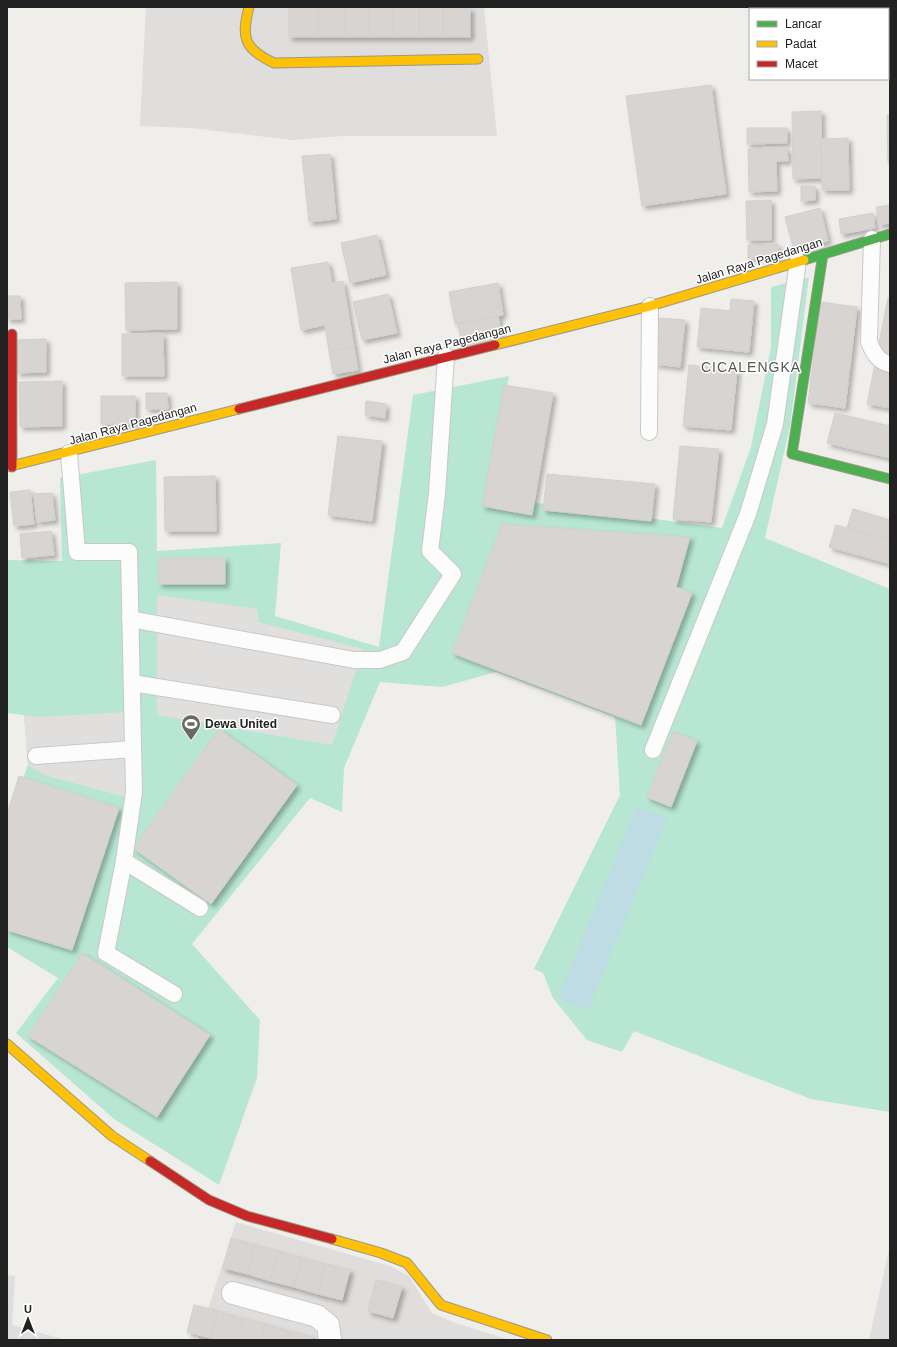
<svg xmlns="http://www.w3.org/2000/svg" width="897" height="1347" viewBox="0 0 897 1347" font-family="Helvetica,sans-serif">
<defs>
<filter id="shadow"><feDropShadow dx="3.5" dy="3.5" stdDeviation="2" flood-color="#0004"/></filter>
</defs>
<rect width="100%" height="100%" fill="#f0eeeb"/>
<g fill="#dfdedc">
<polygon points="146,7 484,7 497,136 343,136 293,140 191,128 140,126"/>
<rect x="757" y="7" width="106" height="2"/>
<polygon points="236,1222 390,1266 409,1276 432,1313 455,1323 511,1340 198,1340"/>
<polygon points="890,1245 890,1340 869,1340"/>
<polygon points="7,1275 15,1276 12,1325 66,1340 7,1340"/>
</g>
<polygon fill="#b7e6d2" points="809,277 790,426 765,538 890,589 890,1112 811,1099 634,1031 622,1052 587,1040 553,998 543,973 534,969 620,795 615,717 496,672 442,687 380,682 344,768 342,812 310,798 192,944 260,1020 257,1078 219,1185 114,1119 16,1033 58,978 7,947 7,821 28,765 24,715 7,713 7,560 62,561 60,478 156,460 157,551 281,543 275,616 379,647 413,395 509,376 486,496 722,528 751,447 771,347 771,287"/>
<g fill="#e0dfde">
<polygon points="157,595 257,609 259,622 363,649 332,745 157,715"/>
<polygon points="127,712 125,797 44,775 28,765 24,715 39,717"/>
</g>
<polygon fill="#bfdbe3" points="637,806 667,818 588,1010 558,998"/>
<g fill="#d7d4d2" stroke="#d3d0cc" filter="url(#shadow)">
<rect x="289" y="8" width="29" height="29"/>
<rect x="318" y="8" width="27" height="29"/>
<rect x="345" y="8" width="24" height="29"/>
<rect x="369" y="8" width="24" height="29"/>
<rect x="393" y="8" width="26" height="29"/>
<rect x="419" y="8" width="24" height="29"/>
<rect x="443" y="8" width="27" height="29"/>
<polygon points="711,85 726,194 642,206 626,96"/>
<polygon points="821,111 822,178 793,179 792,112"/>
<polygon points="887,115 890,115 890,163 888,163"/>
<polygon points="747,128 787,128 787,143 747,144"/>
<polygon points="848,138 849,190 822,190 821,139"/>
<polygon points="776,148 787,148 788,161 776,161 777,191 749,192 748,149"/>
<polygon points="330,154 336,219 309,222 302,156"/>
<polygon points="801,186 815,186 815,200 801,201"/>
<polygon points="771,200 771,240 747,240 746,201"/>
<polygon points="890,205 890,223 879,225 876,207"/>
<polygon points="820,208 828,241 794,250 785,217"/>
<polygon points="873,213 875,228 841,234 839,219"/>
<polygon points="377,235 386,275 350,283 341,243"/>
<polygon points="778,244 778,257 748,258 748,245"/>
<polygon points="328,262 332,283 343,281 354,347 329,351 325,325 301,330 291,268"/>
<polygon points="177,282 177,329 126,330 125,283"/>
<polygon points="498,283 503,315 455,324 449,292"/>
<polygon points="388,294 397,333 362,340 353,302"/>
<polygon points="7,296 20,296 21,319 7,319"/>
<polygon points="888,298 890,298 890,408 867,404"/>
<polygon points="731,299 754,301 749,352 697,347 701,308 730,311"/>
<polygon points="820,302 857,307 845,408 808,403"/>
<polygon points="498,316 502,340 462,347 458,324"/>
<polygon points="659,318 685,320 680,367 654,364"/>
<polygon points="122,334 163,334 164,376 122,376"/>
<polygon points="46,339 46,372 17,373 17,340"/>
<polygon points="354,347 358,370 333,374 329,351"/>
<polygon points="689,365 737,370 731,430 683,426"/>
<polygon points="62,381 62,426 20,427 19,382"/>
<polygon points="504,385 553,393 532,515 482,506"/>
<polygon points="146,393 167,393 168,409 146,409"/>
<rect x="101" y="396" width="34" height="28"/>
<polygon points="366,401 386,404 385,418 365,415"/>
<polygon points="835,413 890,426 890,458 827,443"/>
<polygon points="338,436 382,441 372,521 328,515"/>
<polygon points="680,446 719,449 711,522 673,519"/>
<polygon points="547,474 655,484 651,521 543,510"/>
<polygon points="215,476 216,531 165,531 164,477"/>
<polygon points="30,490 34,524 14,526 10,492"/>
<polygon points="52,493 55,520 37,522 34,494"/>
<polygon points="853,509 890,520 890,540 847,528"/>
<polygon points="502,524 690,537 676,587 692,593 641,725 452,653"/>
<polygon points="836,525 890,540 890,564 829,547"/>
<polygon points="51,531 54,555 22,558 20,534"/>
<polygon points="158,558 225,558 225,584 159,584"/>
<polygon points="219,729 297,785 211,904 133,848"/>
<polygon points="673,732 697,741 671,807 647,797"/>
<polygon points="19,776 119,808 72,950 7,930 7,814"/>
<polygon points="82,953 210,1035 157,1117 28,1036"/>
<polygon points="231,1238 255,1245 247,1274 223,1268"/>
<polygon points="255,1245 279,1251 270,1281 247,1274"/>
<polygon points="279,1251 302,1258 294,1287 270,1281"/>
<polygon points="302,1258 326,1264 318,1294 294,1287"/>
<polygon points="326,1264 350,1270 342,1300 318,1294"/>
<polygon points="376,1280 402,1287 393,1318 368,1311"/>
<polygon points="194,1305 218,1311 210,1338 187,1332"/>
<polygon points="218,1311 242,1318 235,1340 218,1340 210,1338"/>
<polygon points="242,1318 265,1324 261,1340 235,1340"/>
<polygon points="265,1324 289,1331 287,1340 261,1340"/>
<polygon points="289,1331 313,1337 312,1340 287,1340"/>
</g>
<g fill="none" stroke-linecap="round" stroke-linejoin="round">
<g stroke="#c9c8c7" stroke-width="18">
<g id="lane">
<path d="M872 239 869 342C873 352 878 362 890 364"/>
<polyline points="649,432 650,306"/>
<polyline points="69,453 77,552 129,552 134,792 124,861 106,953 174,994"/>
<polyline points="130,619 354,660 380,660 403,652 453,574 430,551 437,494 446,356"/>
<polyline points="132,683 332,715"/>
<polyline points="653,750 748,514 775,424 798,261"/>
<polyline points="36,756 133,749"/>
<polyline points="124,861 200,908"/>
</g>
</g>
<g stroke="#c9c8c7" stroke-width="24">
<polyline id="street" points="233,1293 317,1316 328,1325 330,1340"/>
</g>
<g stroke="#999a82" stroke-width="11">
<g id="fast">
<polyline points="823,254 792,454 890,479"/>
<polyline points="804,260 890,234"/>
</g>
</g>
<g stroke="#999a82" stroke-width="11">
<g id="slow">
<path d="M249 7C241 38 244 49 274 63L478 59"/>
<polyline points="495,345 650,306 804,260"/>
<polyline points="7,467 239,409"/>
<polyline points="7,1044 112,1136 150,1161"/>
<polyline points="332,1239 381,1253 407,1263 441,1305 547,1340"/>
</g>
</g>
<g stroke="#999a82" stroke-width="11">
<g id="jam">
<polyline points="12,334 12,467"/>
<polyline points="239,409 495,345"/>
<polyline points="150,1161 209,1200 247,1216 332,1239"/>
</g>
</g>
<use href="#lane" stroke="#fdfcfc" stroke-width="16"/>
<use href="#street" stroke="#fdfcfc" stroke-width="22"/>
<use href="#fast" stroke="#4caf50" stroke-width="9"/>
<use href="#slow" stroke="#ffc107" stroke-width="9"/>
<use href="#jam" stroke="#c62828" stroke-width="9"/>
</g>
<defs>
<g id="stadium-pin" transform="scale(1)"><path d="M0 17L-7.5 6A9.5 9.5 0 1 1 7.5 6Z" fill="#6a6968" stroke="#fff"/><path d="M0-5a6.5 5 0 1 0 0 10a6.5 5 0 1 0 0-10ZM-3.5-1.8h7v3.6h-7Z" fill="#fff"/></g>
</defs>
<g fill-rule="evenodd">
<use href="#stadium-pin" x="191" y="724"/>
</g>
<g text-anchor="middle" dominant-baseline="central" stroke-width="3" stroke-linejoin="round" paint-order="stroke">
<g font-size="12" fill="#222" stroke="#fff">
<text transform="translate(759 261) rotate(-17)">Jalan Raya Pagedangan</text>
<text transform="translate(447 344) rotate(-14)">Jalan Raya Pagedangan</text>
<text transform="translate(133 424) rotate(-15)">Jalan Raya Pagedangan</text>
</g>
<g font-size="12" font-weight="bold" fill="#222" stroke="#fff" text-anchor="start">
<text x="205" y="724">Dewa United</text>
</g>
<g font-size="14" letter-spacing="1" fill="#555" stroke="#fff">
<text x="751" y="367">CICALENGKA</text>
</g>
</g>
<rect width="897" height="1347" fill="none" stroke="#222222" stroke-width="16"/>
<rect x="749" y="8" width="140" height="72" fill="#ffffff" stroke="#a7a7a7"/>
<rect x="757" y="21" width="20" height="6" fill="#4caf50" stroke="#a7a7a7"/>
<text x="785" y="28" font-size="12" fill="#222222">Lancar</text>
<rect x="757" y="41" width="20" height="6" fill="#ffc107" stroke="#a7a7a7"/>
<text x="785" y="48" font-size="12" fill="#222222">Padat</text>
<rect x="757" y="61" width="20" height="6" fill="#c62828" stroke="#a7a7a7"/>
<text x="785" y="68" font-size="12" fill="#222222">Macet</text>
<g transform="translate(28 1319)" stroke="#ffffff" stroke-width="3" paint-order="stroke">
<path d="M0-3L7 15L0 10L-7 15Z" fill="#222222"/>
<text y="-6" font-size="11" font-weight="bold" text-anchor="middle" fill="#222222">U</text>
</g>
</svg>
